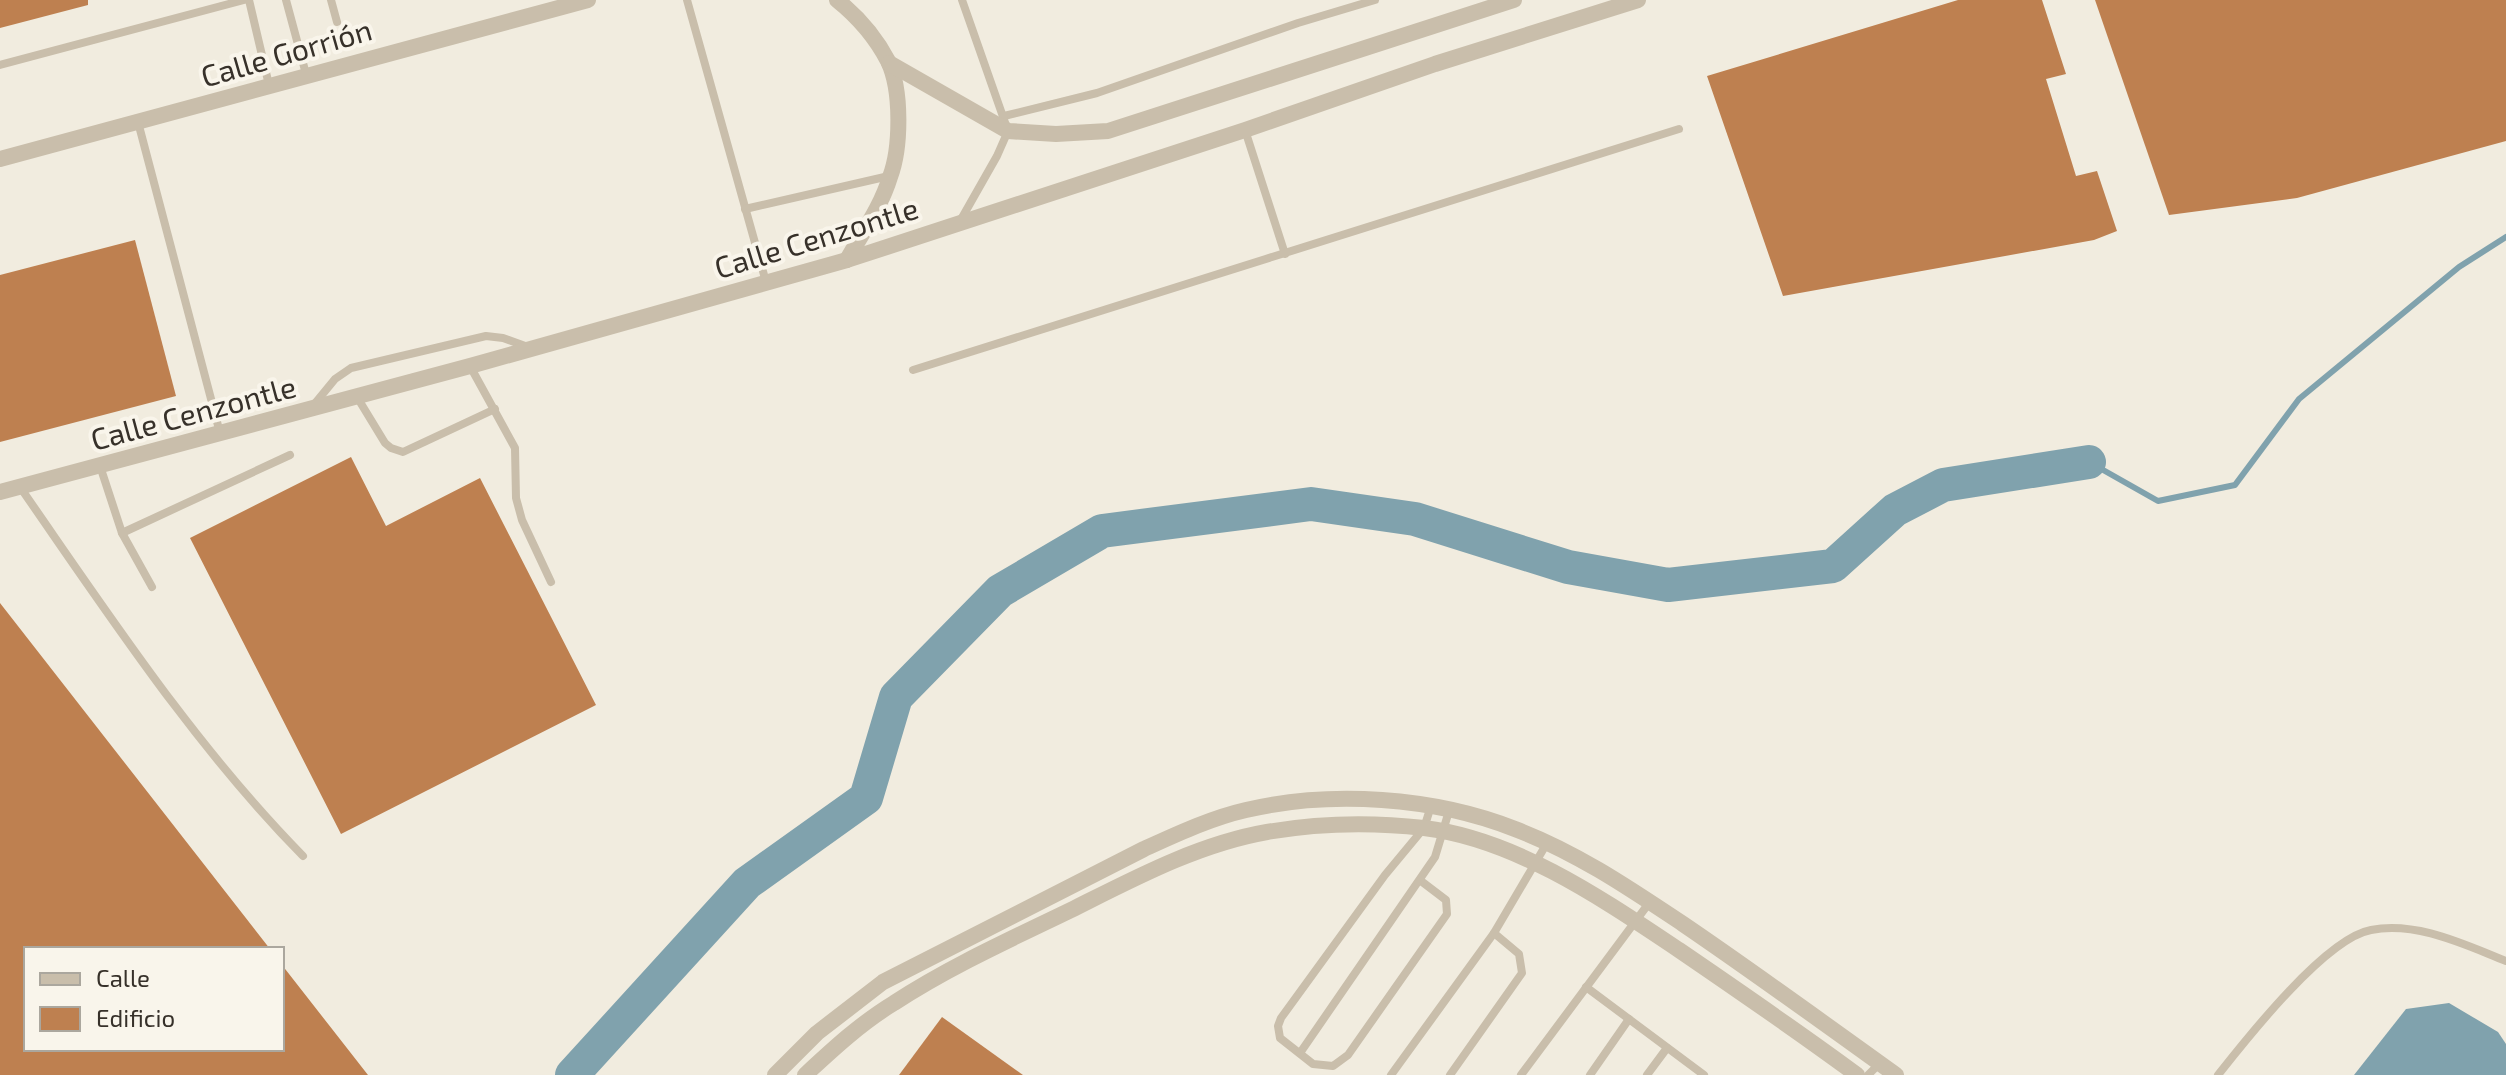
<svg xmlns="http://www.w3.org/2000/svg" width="2506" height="1075" viewBox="0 0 2506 1075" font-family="'Exo 2',sans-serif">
<rect width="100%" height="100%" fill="#f1ecdf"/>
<polygon fill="#80a2ad" points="2449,1003 2498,1032 2506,1044 2506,1075 2354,1075 2406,1009"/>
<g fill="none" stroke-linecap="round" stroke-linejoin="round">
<polyline stroke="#80a2ad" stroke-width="6" points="2089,462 2158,501 2235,485 2299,399 2459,267 2506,237"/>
<polyline stroke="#80a2ad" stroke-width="34" points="572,1075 747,883 866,798 896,697 1000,591 1102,531 1311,504 1415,519 1568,567 1668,585 1833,566 1895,510 1943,485 2089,462"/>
</g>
<g fill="#be8050">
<polygon points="0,0 88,0 88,5 0,28"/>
<polygon points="1958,0 2042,0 2066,74 2046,79 2076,176 2097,171 2117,231 2094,240 1783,296 1707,76"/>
<polygon points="2095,0 2506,0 2506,141 2297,198 2169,215"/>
<polygon points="135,240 176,396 0,442 0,275"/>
<polygon points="351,457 386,526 480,478 596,705 341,834 190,538"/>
<polygon points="0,603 270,949 26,949 26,1049 282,1049 282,965 368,1075 0,1075"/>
<polygon points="942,1017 1023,1075 899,1075"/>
</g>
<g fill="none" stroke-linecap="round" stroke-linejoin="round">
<g stroke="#c9beab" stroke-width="8">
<polyline points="249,0 269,85"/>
<polyline points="286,0 306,74"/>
<polyline points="331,0 337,22"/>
<polyline points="687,0 766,282"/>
<polyline points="0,65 244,0"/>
<polyline points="1004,116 1097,93 1298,23 1375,0"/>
<polyline points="138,122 220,433"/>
<polyline points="1245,130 1285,254"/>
<polyline points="745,209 889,176"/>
<polyline points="959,223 997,156 1008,131 962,0"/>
<polyline points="470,366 515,448 516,498 522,520 551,582"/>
<polyline points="913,370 1679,129"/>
<polyline points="357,397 385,443 391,448 403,452 495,409"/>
<polyline points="312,407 335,379 351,368 486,336 503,338 528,347"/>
<polyline points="100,466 122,533 152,587"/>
<path d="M20 487C109 615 194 745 303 856"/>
<polyline points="122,533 290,455"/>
<polyline points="1421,881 1446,900 1447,914 1348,1055 1333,1066 1313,1064 1280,1038 1278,1026 1281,1018 1385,875 1424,828 1431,806"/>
<polyline points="1586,987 1704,1075"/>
<polyline points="1300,1053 1435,857 1449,811"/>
<polyline points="1391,1075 1494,933 1547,843"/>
<polyline points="1450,1075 1522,973 1519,954 1494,933"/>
<polyline points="1521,1075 1649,903"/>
<polyline points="1590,1075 1629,1019"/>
<polyline points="1647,1075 1667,1048"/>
<polyline points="1868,1075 1880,1063"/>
<path d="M2218 1075C2248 1037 2326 938 2371 930 2417 921 2465 945 2506 961"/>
</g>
<g stroke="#c9beab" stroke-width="16">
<path d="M837 0C857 16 876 38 888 61 902 90 901 148 890 177 881 207 862 233 847 260"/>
<polyline points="889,63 1008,131 1056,134 1108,131 1514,0"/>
<polyline points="0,159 588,0"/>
<polyline points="0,492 470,366 847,260 1245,130 1435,64 1638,0"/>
<path d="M775 1075 817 1033 883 982 1144 849C1177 834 1211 818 1246 810 1331 790 1434 797 1515 829 1576 852 1629 888 1683 924 1755 973 1825 1024 1896 1075"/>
<path d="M805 1075C833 1049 861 1023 894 1003 949 967 1011 939 1071 910 1133 879 1198 844 1267 832 1319 823 1372 822 1424 828 1516 839 1604 900 1679 950 1739 991 1799 1032 1857 1075"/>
</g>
</g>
<g text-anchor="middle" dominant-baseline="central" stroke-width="8" stroke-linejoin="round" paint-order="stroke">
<g font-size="30" fill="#37312a" stroke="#f9f5eb">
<text transform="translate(286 52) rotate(-16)">Calle Gorrión</text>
<text transform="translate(816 237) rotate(-17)">Calle Cenzontle</text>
<text transform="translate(193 412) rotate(-15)">Calle Cenzontle</text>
</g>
</g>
<rect x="24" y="947" width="260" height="104" fill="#f9f5eb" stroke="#aba79e" stroke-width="2"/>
<rect x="40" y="973" width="40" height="12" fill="#c9beab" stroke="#aba79e" stroke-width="2"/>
<text x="96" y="987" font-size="24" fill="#37312a">Calle</text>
<rect x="40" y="1007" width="40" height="24" fill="#be8050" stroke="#aba79e" stroke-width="2"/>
<text x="96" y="1027" font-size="24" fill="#37312a">Edificio</text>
</svg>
